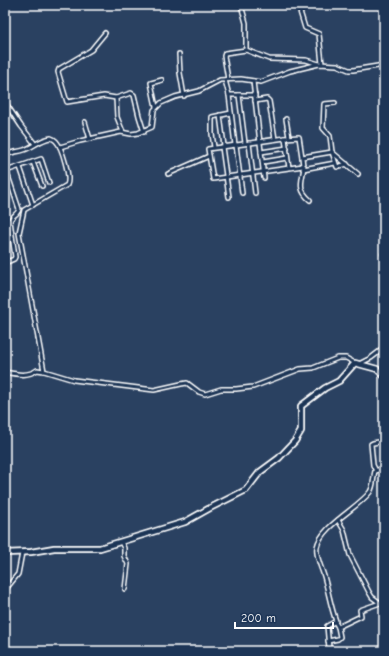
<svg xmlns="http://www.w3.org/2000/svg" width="389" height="656" viewBox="0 0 389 656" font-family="'Comic Neue',sans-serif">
<rect width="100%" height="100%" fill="#2a4161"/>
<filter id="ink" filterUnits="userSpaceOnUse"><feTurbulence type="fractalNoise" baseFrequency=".025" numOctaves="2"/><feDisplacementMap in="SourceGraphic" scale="8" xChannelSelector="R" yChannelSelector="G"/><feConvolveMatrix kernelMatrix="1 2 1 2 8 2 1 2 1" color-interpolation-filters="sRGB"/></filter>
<g filter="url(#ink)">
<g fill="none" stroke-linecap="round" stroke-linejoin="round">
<g stroke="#fff" stroke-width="6">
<g id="street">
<polyline points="241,5 246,23 246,50"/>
<polyline points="298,5 305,28 319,34 322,64"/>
<polyline points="105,33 91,50 59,69 58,72 67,102 104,96 116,98"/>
<polyline points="179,54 180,73 184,96"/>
<polyline points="228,79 224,56 225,53 246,50 269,59 306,60 319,64"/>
<polyline points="225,80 229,95 255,95"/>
<polyline points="253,81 264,178"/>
<polyline points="229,95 235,145"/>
<polyline points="239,95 245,143"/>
<polyline points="255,101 267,99 269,101 275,139"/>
<polyline points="5,102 21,126 35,144"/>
<polyline points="335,103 324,104 323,128 330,136 332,152 337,167 347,164"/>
<polyline points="156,107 151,83 162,80"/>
<polyline points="220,115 224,146"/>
<polyline points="286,119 289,137"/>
<polyline points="85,122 90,139"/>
<polyline points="123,132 117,117 116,98 131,93 134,95 139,116 144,132"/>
<polyline points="285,138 299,137 302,157"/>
<polyline points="249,143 255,193"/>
<polyline points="236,145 242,193"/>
<polyline points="60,147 80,141 121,132 131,134 138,133 152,127 154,110 161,103 175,97 199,91 220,80 241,79 261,82 290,71 319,64 337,65 349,70 353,70 384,65"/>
<polyline points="214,147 212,134 212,117 231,113"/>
<polyline points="222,147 229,197"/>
<polyline points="261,152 287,148"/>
<path d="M5 155C11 152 18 152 24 150 33 147 41 139 51 138 54 139 54 139 56 141 62 147 71 178 67 185L24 210 19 233 44 371 74 380 154 390 181 384 187 383 199 392 205 394 221 389H236L253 387 300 369 313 368 338 358H346L355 363"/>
<polyline points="33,162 42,186"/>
<polyline points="263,162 287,158"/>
<path d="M304 166C303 180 296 188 310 200"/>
<path d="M5 167 19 209C18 215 12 215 10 221L15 257 14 259 5 263"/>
<polyline points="20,167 33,205"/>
<polyline points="289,168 213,179 208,149 285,138 289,168 303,166 302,157 332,152 358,174"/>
<polyline points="303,169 335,163"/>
<polyline points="6,171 41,159 49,183"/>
<polyline points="168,174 209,156"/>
<polyline points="383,254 384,253"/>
<polyline points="359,364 371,358 384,348"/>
<path d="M5 372C15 374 28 377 37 370L44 371"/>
<polyline points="376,471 373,465 371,444 373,443 384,441"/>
<polyline points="338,520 344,530 350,555 369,592 372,597 380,603 384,601"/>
<polyline points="121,542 124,548 124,556 128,564 125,589"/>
<polyline points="5,590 18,574 22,553"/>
<polyline points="338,627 361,616 360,610 380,603"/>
<polyline points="328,641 338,639 340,637 338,627 335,622"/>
<path d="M328 651 329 648 327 626 336 621C331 608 329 594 325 580 323 570 315 557 317 547 321 526 358 508 370 492 374 486 373 478 375 471L384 468"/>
</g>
</g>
<g stroke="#fff" stroke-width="8">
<polyline id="secondary" points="5,553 31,552 54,548 100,548 185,522 210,508 246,490 260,472 279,458 295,441 301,431 301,406 325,388 339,381 355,363 377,369 384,376"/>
</g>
<use href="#street" stroke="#1d3557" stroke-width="3"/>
<use href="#secondary" stroke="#1d3557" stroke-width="4.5"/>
</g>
</g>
<rect width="389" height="656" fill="none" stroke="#1d3557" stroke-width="20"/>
<rect x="10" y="10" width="369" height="636" fill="none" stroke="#fff" stroke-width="1.5" filter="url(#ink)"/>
<path d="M235 622v6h98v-6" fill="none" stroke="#ffffff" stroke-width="2"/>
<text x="241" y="622" font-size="12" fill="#ffffff" stroke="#1d3557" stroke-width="3" paint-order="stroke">200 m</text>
</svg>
